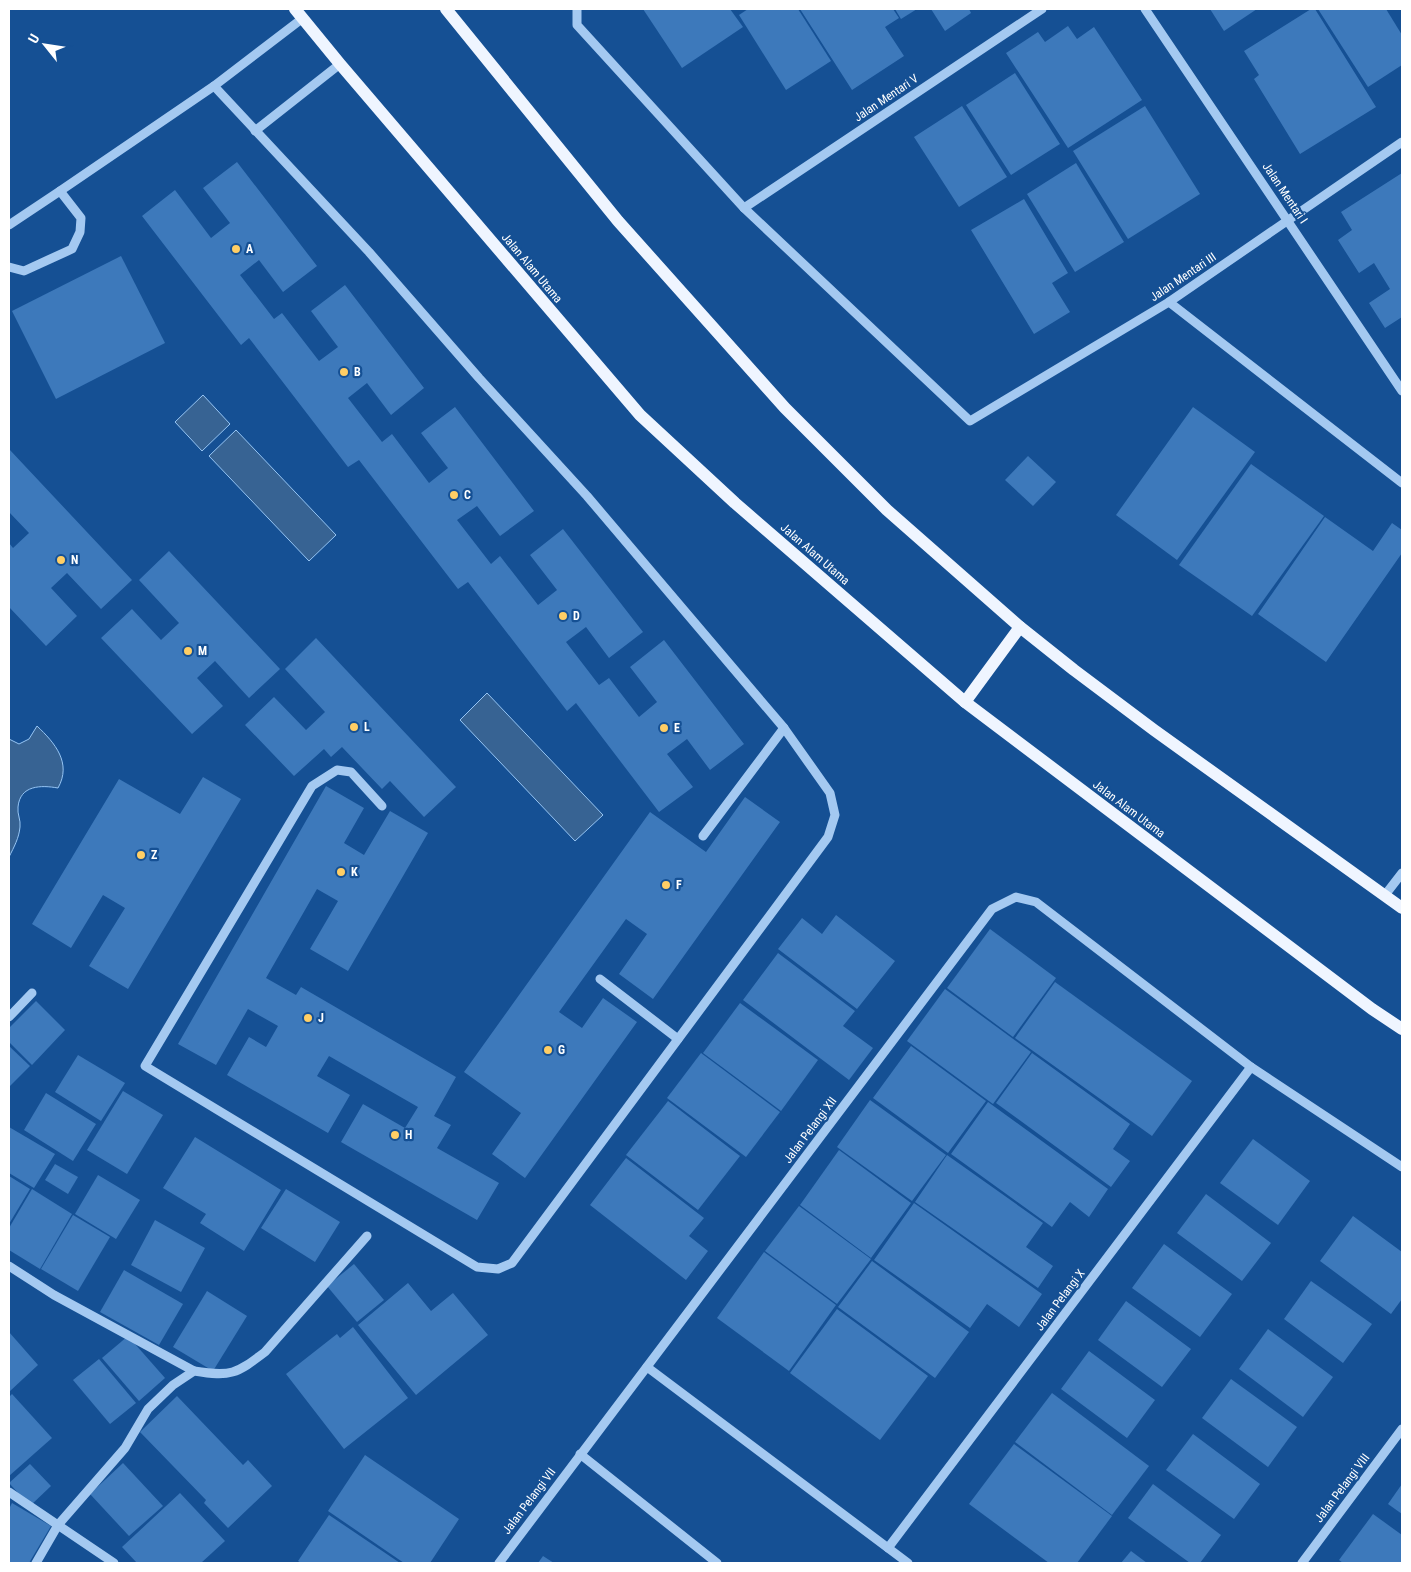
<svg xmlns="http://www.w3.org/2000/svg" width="1411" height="1572" viewBox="0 0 1411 1572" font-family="'Roboto Condensed',sans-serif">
<rect width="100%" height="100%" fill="#155094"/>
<g fill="#376393" stroke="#96c5f4">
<polygon points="203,395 230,424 202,451 175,422"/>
<polygon points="236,430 336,535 309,561 209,456"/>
<polygon points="487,693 603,815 575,841 460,720"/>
<path d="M37 726C55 743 72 763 58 788 41 785 20 785 18 807 17 814 21 820 20 827 19 838 14 847 9 857V739L19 744 29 739Z"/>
</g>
<g fill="#3d79bb">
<polygon points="643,9 730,9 743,27 682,68"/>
<polygon points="748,9 798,9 831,61 786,90 739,15"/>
<polygon points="800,9 893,9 899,18 885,27 904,56 852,90"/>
<polygon points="895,9 917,9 901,19"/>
<polygon points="931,9 969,9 971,13 945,31"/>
<polygon points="1210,9 1257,9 1224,31"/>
<polygon points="1311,9 1315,9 1376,107 1300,154 1254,79 1259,75 1244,51"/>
<polygon points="1318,9 1386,9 1402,35 1402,65 1368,87"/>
<polygon points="1068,26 1077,39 1094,27 1142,100 1068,148 1006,53 1038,32 1045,42"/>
<polygon points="1015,73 1060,144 1011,175 966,105"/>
<polygon points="962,106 1007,177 959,207 914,137"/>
<polygon points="1145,106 1200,194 1128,239 1073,151"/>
<polygon points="237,162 317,266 283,292 259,260 240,275 274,319 282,313 319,361 338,347 311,311 345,285 424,388 391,415 367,383 348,398 382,442 392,434 429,483 448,468 421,433 455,407 534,511 500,536 477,506 457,520 491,564 500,556 538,605 557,590 530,555 563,529 643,632 609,658 586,627 566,642 599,685 609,678 639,717 657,702 630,667 664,640 744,744 710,770 687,739 667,754 693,787 659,812 576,703 567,711 468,582 458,589 359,460 348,467 249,338 241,345 142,216 175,190 211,238 230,223 203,188"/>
<polygon points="1076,163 1124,242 1075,272 1027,194"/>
<polygon points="1402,173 1402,317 1385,328 1369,303 1390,289 1374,263 1359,273 1338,240 1352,230 1341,212"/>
<polygon points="1024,199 1068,273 1052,283 1070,312 1034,334 971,230"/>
<polygon points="121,256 165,343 56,399 12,311"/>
<polygon points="1193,407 1255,452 1177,560 1116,515"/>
<polygon points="9,449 132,580 101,609 67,573 51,588 77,616 46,646 9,607 9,543 13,548 29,533 9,512"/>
<polygon points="1028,456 1056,482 1033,506 1005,480"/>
<polygon points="1251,464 1324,516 1252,616 1179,565"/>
<polygon points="1325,517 1373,551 1392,523 1402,530 1402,553 1326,662 1258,614"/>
<polygon points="169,551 280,669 249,698 215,661 197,678 223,706 192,734 101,638 132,609 161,640 179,623 139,580"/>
<polygon points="316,638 456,787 424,817 390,781 382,789 342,747 331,757 324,749 294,776 245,725 274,697 306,730 325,712 285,669"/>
<polygon points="203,777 241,799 128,989 89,966 125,908 103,895 71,948 32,924 119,779 180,814"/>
<polygon points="326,786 364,808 344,843 364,855 390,811 428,833 348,971 310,949 338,901 317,889 266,978 296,995 301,987 456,1077 434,1116 451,1125 437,1148 499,1183 477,1220 341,1142 363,1104 405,1128 418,1107 329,1056 317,1076 350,1095 328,1133 227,1075 249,1037 266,1047 278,1026 248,1009 216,1065 178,1044"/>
<polygon points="745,797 780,822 653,999 619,974 647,934 626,919 559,1012 582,1028 603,998 637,1022 525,1178 492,1154 521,1113 464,1072 650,812 706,852"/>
<polygon points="836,915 895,961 857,1009 778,949 802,918 822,934"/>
<polygon points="990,929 1056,978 1013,1037 947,988"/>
<polygon points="778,953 855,1011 843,1026 873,1048 849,1080 743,1000"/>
<polygon points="1055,982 1192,1081 1152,1136 1015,1038"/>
<polygon points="945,989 1031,1052 993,1104 907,1041"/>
<polygon points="36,1001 65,1030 32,1065 9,1042 9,1028"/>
<polygon points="740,1003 818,1060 781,1111 703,1053"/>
<polygon points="9,1046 30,1066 9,1087"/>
<polygon points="911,1046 986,1101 948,1153 873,1098"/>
<polygon points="701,1053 780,1112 746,1157 667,1098"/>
<polygon points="1032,1053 1130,1124 1113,1149 1130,1161 1111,1187 996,1103"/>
<polygon points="78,1055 125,1083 101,1121 55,1092"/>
<polygon points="123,1091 163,1115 127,1174 87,1150"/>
<polygon points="46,1093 96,1124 73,1161 24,1130"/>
<polygon points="870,1100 946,1155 912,1201 837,1147"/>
<polygon points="668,1101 740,1156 698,1210 626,1155"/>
<polygon points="988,1102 1108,1189 1089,1217 1070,1202 1052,1227 951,1154"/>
<polygon points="9,1127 55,1154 34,1188 9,1173"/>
<polygon points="195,1137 281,1190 244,1251 200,1223 206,1214 163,1188"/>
<polygon points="1253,1139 1310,1181 1278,1225 1220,1183"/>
<polygon points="839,1150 911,1203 871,1258 800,1205"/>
<polygon points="947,1155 1043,1223 1026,1247 1053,1266 1038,1288 915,1202"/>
<polygon points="626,1158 704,1218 689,1236 708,1251 686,1280 590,1205"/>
<polygon points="55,1164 78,1177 68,1194 45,1180"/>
<polygon points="98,1175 140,1200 116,1239 75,1214"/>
<polygon points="9,1176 30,1189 9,1224"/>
<polygon points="32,1189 72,1214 40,1269 9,1250 9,1228"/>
<polygon points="286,1189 340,1222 315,1262 261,1228"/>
<polygon points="1206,1194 1271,1243 1242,1281 1177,1233"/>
<polygon points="914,1203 1042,1294 1019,1327 987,1304 970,1328 874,1260"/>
<polygon points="799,1206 871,1259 837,1304 765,1251"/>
<polygon points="73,1215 110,1237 78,1291 41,1269"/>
<polygon points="1353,1216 1402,1252 1402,1299 1391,1314 1320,1261"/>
<polygon points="155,1220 205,1248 181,1292 131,1265"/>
<polygon points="1164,1244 1232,1294 1200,1337 1132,1288"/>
<polygon points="764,1252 836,1305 789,1371 717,1318"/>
<polygon points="872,1261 969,1332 935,1378 838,1307"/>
<polygon points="354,1264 384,1300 357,1322 327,1286"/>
<polygon points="124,1270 183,1304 159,1345 100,1312"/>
<polygon points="1311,1281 1372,1324 1343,1363 1284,1319"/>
<polygon points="408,1283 431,1311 453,1293 488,1335 416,1395 358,1325"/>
<polygon points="207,1291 247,1316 213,1371 173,1347"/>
<polygon points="1126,1301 1191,1349 1162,1387 1098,1340"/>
<polygon points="837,1309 928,1376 880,1440 790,1373"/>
<polygon points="353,1327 408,1398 344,1449 286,1374 337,1334 340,1338"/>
<polygon points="1268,1329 1333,1377 1303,1417 1239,1369"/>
<polygon points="9,1332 38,1365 9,1392"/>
<polygon points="128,1336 165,1378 139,1401 102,1358"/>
<polygon points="1089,1351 1155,1400 1127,1438 1061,1389"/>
<polygon points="99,1359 136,1403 110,1424 73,1380"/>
<polygon points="1231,1379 1297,1427 1268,1467 1202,1418"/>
<polygon points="1052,1393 1149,1466 1112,1515 1015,1442"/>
<polygon points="12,1394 52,1438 9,1476 9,1397"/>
<polygon points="177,1396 243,1465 248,1460 272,1486 228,1528 204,1503 206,1500 140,1432"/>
<polygon points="1193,1434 1260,1484 1234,1519 1166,1470"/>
<polygon points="1014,1444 1112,1516 1077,1563 1049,1563 969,1504"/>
<polygon points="365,1455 459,1519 430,1563 404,1563 328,1511"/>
<polygon points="123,1463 163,1506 129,1536 90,1494"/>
<polygon points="30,1464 51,1486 30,1506 9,1483"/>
<polygon points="1153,1484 1221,1535 1200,1563 1190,1563 1128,1518"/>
<polygon points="1402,1484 1402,1514 1388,1504"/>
<polygon points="180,1493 225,1541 201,1563 137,1563 122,1547"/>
<polygon points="12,1503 51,1526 29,1563 9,1563 9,1509"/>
<polygon points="1373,1514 1402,1535 1402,1563 1343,1563 1339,1560"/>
<polygon points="329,1515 400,1563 301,1563 298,1561"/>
<polygon points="1131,1551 1147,1563 1121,1563"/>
<polygon points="543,1556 554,1563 538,1563"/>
</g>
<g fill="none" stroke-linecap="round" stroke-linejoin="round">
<g stroke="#a4c9f1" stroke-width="9">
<polyline points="577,9 577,25 744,208 970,421 1169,302 1402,142"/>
<polyline points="1145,9 1402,391"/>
<polyline points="214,86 369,252 479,378 587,496 784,728 830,793 835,815 828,837 512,1263 498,1269 477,1267 145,1066 312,786 337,770 351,772 382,806"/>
<polyline points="255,131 340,64"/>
<polyline points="744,208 1042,9"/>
<polyline points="9,225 60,191 214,86 303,18"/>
<polyline points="9,267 24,271 72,249 80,232 81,218 60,191"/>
<polyline points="1169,302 1402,483"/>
<polyline points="703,836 784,728"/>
<polyline points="1385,895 1402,873"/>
<polyline points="600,979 678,1039"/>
<polyline points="9,1017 32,993"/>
<polyline points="9,1266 54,1295 194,1371"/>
<polyline points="647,1367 908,1563"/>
<polyline points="580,1454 717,1563"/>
<polyline points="9,1492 114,1563"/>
<polyline points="888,1548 1251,1067"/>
<path d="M36 1563 58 1525 125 1448 148 1409 173 1385 194 1371C231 1377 236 1374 265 1352L367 1236"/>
<polyline points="499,1563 992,909 1016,897 1036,902 1251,1067 1402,1167"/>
<polyline points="1302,1563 1402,1429"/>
</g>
<g stroke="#eff5ff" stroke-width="12">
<polyline points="295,9 340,64 640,415 735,503 965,702 1372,1009 1402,1029"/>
<polyline points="446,9 618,221 785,408 887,510 1020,627 1074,670 1154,730 1402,908"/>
<polyline points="965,702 1020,627"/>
</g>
</g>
<g fill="#ffce65" stroke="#155094" stroke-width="2">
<circle cx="236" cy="249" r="5"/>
<circle cx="344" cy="372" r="5"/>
<circle cx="454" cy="495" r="5"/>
<circle cx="61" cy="560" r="5"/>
<circle cx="563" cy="616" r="5"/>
<circle cx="188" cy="651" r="5"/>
<circle cx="354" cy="727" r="5"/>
<circle cx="664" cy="728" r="5"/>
<circle cx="141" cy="855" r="5"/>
<circle cx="341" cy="872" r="5"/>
<circle cx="666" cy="885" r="5"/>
<circle cx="308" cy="1018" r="5"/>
<circle cx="548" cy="1050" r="5"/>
<circle cx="395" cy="1135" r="5"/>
</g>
<g text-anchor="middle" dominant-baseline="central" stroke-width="4.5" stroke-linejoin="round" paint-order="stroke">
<g font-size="12" fill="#fff" stroke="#155094">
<text transform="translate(886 98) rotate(-34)">Jalan Mentari V</text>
<text transform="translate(1285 193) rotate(56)">Jalan Mentari I</text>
<text transform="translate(532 268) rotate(50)">Jalan Alam Utama</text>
<text transform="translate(1183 277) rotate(-34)">Jalan Mentari III</text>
<text transform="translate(815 554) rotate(41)">Jalan Alam Utama</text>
<text transform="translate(1129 809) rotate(37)">Jalan Alam Utama</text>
<text transform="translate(810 1130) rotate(-53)">Jalan Pelangi XII</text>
<text transform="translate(1060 1300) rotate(-53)">Jalan Pelangi X</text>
<text transform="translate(1342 1488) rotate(-53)">Jalan Pelangi VIII</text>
<text transform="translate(529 1501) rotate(-53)">Jalan Pelangi VII</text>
</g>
<g font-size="12" font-weight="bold" fill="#fff" stroke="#155094" text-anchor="start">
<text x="246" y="249">A</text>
<text x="354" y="372">B</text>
<text x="464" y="495">C</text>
<text x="71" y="560">N</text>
<text x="573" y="616">D</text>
<text x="198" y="651">M</text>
<text x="364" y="727">L</text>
<text x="674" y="728">E</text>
<text x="151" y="855">Z</text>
<text x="351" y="872">K</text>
<text x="676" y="885">F</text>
<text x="318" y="1018">J</text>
<text x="558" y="1050">G</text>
<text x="405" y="1135">H</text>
</g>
</g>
<rect width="1411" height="1572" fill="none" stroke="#ffffff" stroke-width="20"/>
<g transform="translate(45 45) rotate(300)" stroke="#155094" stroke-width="4" paint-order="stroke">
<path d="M0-4L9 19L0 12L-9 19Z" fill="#ffffff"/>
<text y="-8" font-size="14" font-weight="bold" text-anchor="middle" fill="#ffffff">U</text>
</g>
</svg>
